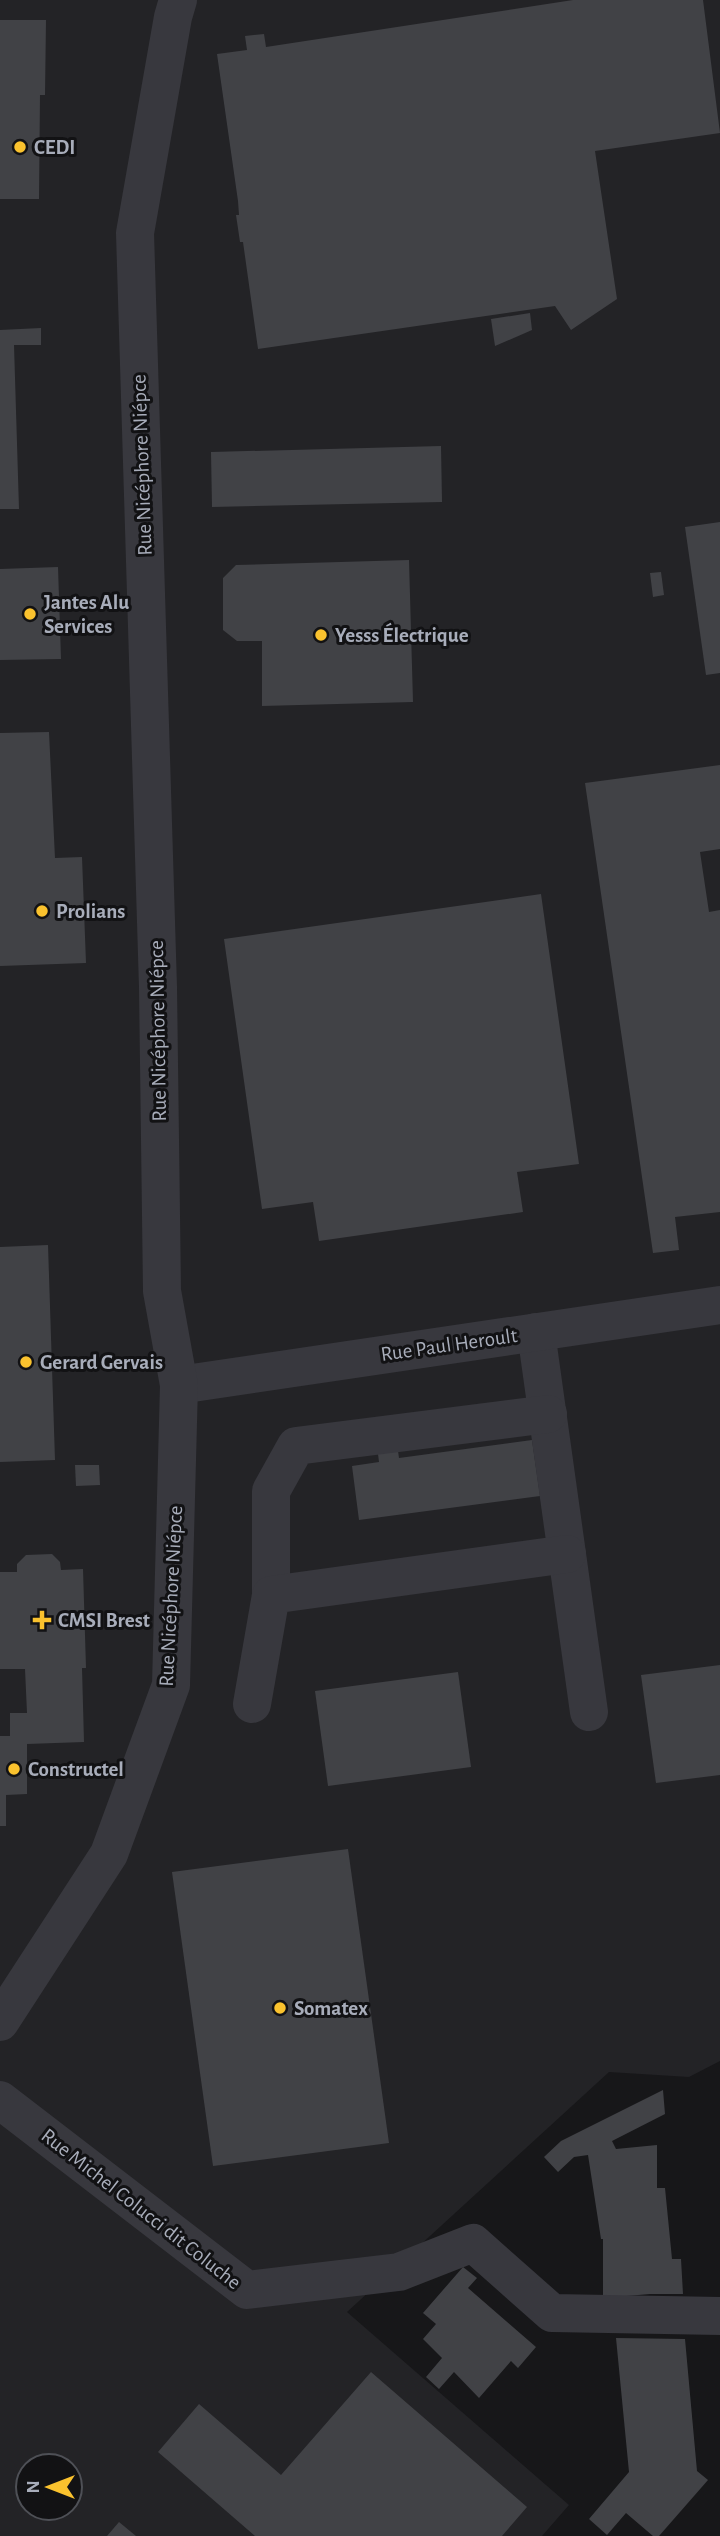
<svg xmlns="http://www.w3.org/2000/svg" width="720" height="2536" viewBox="0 0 720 2536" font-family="'Alegreya Sans',sans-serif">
<rect width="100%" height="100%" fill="#171719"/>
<path fill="#232326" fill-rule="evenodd" d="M0 0H720V2061L689 2077 609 2072 347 2312 569 2505 542 2536H0ZM28 2466H70V2508H28Z"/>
<g fill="#414246">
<polygon points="573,0 703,0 720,133 595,151 617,299 571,330 555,306 258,349 243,242 240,242 236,215 239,215 238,201 217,54 247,50 245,36 264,34 266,47"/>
<polygon points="0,20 46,20 45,95 40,95 39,199 0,199"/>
<polygon points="530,313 532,330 495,346 491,319"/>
<polygon points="41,328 41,345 14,345 19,509 0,509 0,330"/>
<polygon points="441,446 442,502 212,507 211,452"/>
<polygon points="720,522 720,673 706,675 685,527"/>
<polygon points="409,560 413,702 262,706 262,641 237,641 223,630 223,578 236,565"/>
<polygon points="58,567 61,659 0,660 0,569"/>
<polygon points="661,572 664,595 653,597 650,573"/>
<polygon points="49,732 55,858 82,857 86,963 0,966 0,733"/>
<polygon points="720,765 720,849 700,852 709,912 720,910 720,1212 675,1217 679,1250 653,1253 585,783"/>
<polygon points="541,894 579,1164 517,1172 523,1212 319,1241 313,1202 262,1209 224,939"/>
<polygon points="48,1245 55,1460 0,1462 0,1247"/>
<polygon points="532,1440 540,1496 359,1520 352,1466 379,1462 378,1454 398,1451 399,1458"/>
<polygon points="75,1465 99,1465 100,1485 76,1486"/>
<polygon points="52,1554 60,1562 61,1570 83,1569 86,1668 82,1668 84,1742 27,1744 27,1794 6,1795 6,1826 0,1826 0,1736 10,1736 10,1713 27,1713 25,1669 0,1669 0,1572 17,1572 17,1564 26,1555"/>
<polygon points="720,1665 720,1775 656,1783 641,1675"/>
<polygon points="458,1672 471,1767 328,1786 315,1691"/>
<polygon points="348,1849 389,2143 213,2166 172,1872"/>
<polygon points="663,2090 665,2114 612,2141 616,2149 657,2145 657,2188 665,2188 672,2259 681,2259 683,2294 650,2294 603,2298 603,2239 601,2239 588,2155 574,2157 558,2172 544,2157 561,2141"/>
<polygon points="463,2267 477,2278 468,2288 536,2347 518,2368 511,2361 479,2398 454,2372 439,2389 426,2377 442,2358 423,2339 436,2324 423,2313"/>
<polygon points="616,2338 685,2339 697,2471 708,2480 659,2536 653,2536 626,2513 607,2535 589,2519 629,2472"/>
<polygon points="371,2372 527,2507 502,2536 255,2536 158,2452 199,2404 281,2475"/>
<polygon points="119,2522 136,2536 107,2536"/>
</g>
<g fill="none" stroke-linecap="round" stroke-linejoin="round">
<g stroke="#38383e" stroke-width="38">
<polyline points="536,1332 589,1712"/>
<polyline points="179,1385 720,1305"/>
<polyline points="271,1595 271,1491 296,1446 548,1414"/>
<polyline points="252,1704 271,1595 567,1554"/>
<polyline points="0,2022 109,1854 171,1685 179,1385 162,1291 158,987 135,233 173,17 178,0"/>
<polyline points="0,2100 247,2290 399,2272 473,2243 552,2313 720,2316"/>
</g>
</g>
<g fill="#fac22e" stroke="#121214" stroke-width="2.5">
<circle cx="20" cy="147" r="7"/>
<circle cx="30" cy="614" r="7"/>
<circle cx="321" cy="635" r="7"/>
<circle cx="42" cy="911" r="7"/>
<circle cx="26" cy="1362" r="7"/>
<path d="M38.5 1609.5h7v7h7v7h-7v7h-7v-7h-7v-7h7z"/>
<circle cx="14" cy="1769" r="7"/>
<circle cx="280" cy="2008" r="7"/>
</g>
<g text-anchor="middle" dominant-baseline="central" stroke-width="6" stroke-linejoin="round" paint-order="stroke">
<g font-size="21" font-weight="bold" fill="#a8adba" stroke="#121214" text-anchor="start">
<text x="34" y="147">CEDI</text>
<text x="44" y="602">Jantes Alu<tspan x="44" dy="24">Services</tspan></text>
<text x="335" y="635">Yesss Électrique</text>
<text x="56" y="911">Prolians</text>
<text x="40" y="1362">Gerard Gervais</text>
<text x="58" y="1620">CMSI Brest</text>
<text x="28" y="1769">Constructel</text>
<text x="294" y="2008">Somatex</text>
</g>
<g font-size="21" fill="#a8adba" stroke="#121214">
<text transform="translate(142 465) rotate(-92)">Rue Nicéphore Niépce</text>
<text transform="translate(158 1031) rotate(-91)">Rue Nicéphore Niépce</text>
<text transform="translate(449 1345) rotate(-8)">Rue Paul Heroult</text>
<text transform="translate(171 1596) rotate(-87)">Rue Nicéphore Niépce</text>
<text transform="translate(141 2209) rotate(38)">Rue Michel Colucci dit Coluche</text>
</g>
</g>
<g transform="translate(49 2487) rotate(270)"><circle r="33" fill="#121214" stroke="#4e5056" stroke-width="2"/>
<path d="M0-5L12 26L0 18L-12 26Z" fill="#fac22e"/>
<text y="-10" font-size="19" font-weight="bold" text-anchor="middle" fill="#a8adba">N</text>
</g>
</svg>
